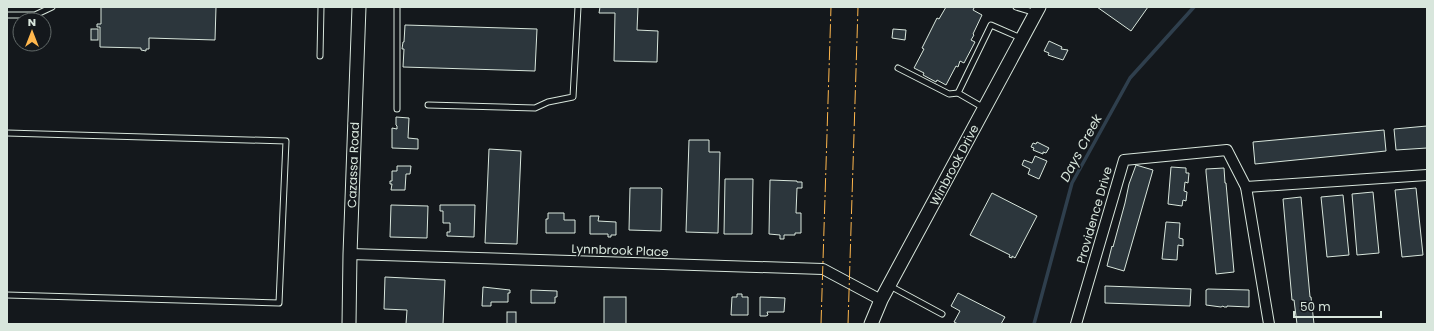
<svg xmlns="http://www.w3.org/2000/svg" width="1434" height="331" viewBox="0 0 1434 331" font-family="Poppins,sans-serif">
<rect width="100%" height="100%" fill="#14181c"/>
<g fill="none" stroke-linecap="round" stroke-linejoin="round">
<polyline stroke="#2f3f4d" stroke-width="3.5" points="1034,324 1072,183 1130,78 1194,7"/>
</g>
<g fill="#2c363c" stroke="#d8e6dc">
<polygon points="101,7 216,7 215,40 149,38 149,49 146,49 146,51 141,50 141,48 100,47 100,27 97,27 97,24 101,24"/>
<polygon points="600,7 638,7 637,30 658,31 657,62 614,61 615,13 599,13"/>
<polygon points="946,7 972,7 974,8 973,10 982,15 973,34 974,35 971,40 975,42 964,63 960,61 958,67 956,66 946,85 937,80 936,82 923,75 924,73 914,68 924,49 922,48 937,18 939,19"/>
<polygon points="1097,7 1148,7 1131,31"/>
<polygon points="405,25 537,29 535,71 403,67 404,49 402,49 403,42 404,42"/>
<rect x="91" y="29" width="7" height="11"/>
<polygon points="893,29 906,30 905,40 892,38"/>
<polygon points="1049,41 1062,47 1061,49 1068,50 1063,60 1048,55 1049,53 1044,51"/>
<polygon points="396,117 409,118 408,138 418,139 418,149 392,148 392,128 397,129 397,126 396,125"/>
<polygon points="1427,126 1427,148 1396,150 1394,129"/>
<polygon points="1384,130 1386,151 1255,164 1253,142"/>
<polygon points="689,140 709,140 709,152 720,152 718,233 686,232"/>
<polygon points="1037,142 1049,148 1046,153 1043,152 1043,154 1033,150 1034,148 1031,147 1033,143 1036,144"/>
<polygon points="489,149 521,151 517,244 485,243"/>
<polygon points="1035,156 1047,161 1039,179 1028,174 1030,169 1022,165 1024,160 1032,163"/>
<polygon points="1136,165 1153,170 1124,271 1107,266 1112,246 1113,247 1125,203 1129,184"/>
<polygon points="397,166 411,166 410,174 406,174 405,190 391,190 392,184 390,184 390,181 392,181 392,171 397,171"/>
<polygon points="1171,167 1186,168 1186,173 1189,173 1188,183 1185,182 1184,191 1187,192 1186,201 1183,200 1182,206 1168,204"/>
<polygon points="1224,168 1225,183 1226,183 1234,272 1216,274 1206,172 1206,169"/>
<polygon points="725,179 753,179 752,234 724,234"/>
<polygon points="770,180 797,181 797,182 802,182 802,188 797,188 796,213 801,213 801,233 795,233 795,235 784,235 784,239 780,239 780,235 769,234"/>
<polygon points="630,188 661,188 662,189 661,231 629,230"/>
<polygon points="1416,188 1423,255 1402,257 1395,190"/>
<polygon points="1373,192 1379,253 1357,255 1352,194"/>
<polygon points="992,193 1037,216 1015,258 1012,256 1012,258 1009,257 1010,255 970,235"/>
<polygon points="1343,195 1349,255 1327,257 1321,197"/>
<polygon points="1301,197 1310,297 1311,297 1314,324 1297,324 1294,300 1292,300 1283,199"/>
<polygon points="391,205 428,206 427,238 390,237"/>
<polygon points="440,205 475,205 474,237 447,236 447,232 450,232 450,223 443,223 443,211 440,211"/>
<polygon points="548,213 564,213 564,220 575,220 575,233 546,233 546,219 548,219"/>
<polygon points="590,216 599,216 598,221 616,222 616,235 611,235 611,237 608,237 608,234 590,234"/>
<polygon points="1166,222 1180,223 1179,238 1183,239 1183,246 1178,245 1177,260 1162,259"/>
<polygon points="385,277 445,280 443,324 406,324 407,310 384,309"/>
<polygon points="1105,286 1191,289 1190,306 1105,303"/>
<polygon points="483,287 510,290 510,293 508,293 508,302 491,302 491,306 482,306"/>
<polygon points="1208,289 1249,290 1249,307 1227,306 1227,307 1224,307 1223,306 1221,307 1206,305 1206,290"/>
<polygon points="531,290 557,291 557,297 555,297 555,303 531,303"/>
<polygon points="958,293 1005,317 1001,324 958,324 954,322 960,311 951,306"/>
<polygon points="737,294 742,294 742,297 748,297 748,315 731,315 732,297 737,297"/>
<rect x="604" y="297" width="22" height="27"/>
<polygon points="760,297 785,298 784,312 767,312 768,315 766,316 760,316"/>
<rect x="507" y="312" width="9" height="12"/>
</g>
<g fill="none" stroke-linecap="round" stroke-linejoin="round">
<g stroke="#d8e6dc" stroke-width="7">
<g id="service">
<polyline points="1016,7 1036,13"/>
<polyline points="7,15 35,15 52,7"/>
<polyline points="320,56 321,7"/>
<polyline points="898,68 949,94 958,93"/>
<polyline points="428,105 535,108 548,102 573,97 578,7"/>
<polyline points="984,108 958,93 991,25 1021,38"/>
<polyline points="397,109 397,7"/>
<polyline points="7,133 286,141 279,303 7,295"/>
<polyline points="890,286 942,314"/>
</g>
</g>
<g stroke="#d8e6dc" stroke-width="12">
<g id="minor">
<polyline points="1246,187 1427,175"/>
<polyline points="350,254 823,269 881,300"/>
<polyline points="1076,324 1124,160 1227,150 1246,187 1269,324"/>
</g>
</g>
<g stroke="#d8e6dc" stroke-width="15">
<g id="tertiary">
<polyline points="349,324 350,254 359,7"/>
<polyline points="871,324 881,300 1039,7"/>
</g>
</g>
<use href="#service" stroke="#14181c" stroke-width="5"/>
<use href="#minor" stroke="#14181c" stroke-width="10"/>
<use href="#tertiary" stroke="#14181c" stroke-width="13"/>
<g stroke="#ffb74d" stroke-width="1" stroke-dasharray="14 3 2 3" stroke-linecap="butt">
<polyline points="821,324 831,7"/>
<polyline points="848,324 858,7"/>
</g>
</g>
<g text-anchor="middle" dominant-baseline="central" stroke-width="3" stroke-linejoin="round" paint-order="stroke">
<g font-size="12" fill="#d8e6dc" stroke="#14181c">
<text transform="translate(353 165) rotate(-88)">Cazassa Road</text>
<text transform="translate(954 165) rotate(-62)">Winbrook Drive</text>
<text transform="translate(1094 215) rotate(-74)">Providence Drive</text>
<text transform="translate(620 250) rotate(2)">Lynnbrook Place</text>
</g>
<g font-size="13" font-style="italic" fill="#d8e6dc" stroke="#14181c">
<text transform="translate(1081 148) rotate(-62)">Days Creek</text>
</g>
</g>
<rect width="1434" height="331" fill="none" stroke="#d8e6dc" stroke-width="16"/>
<g transform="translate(32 32)"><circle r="19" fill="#14181c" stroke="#626a69"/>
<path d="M0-3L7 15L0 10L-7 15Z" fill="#ffb74d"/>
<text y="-6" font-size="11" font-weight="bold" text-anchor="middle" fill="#d8e6dc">N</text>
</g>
<path d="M1294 311v6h87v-6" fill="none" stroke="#d8e6dc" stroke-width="2"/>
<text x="1300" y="311" font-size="12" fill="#d8e6dc" stroke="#14181c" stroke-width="3" paint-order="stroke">50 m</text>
</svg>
